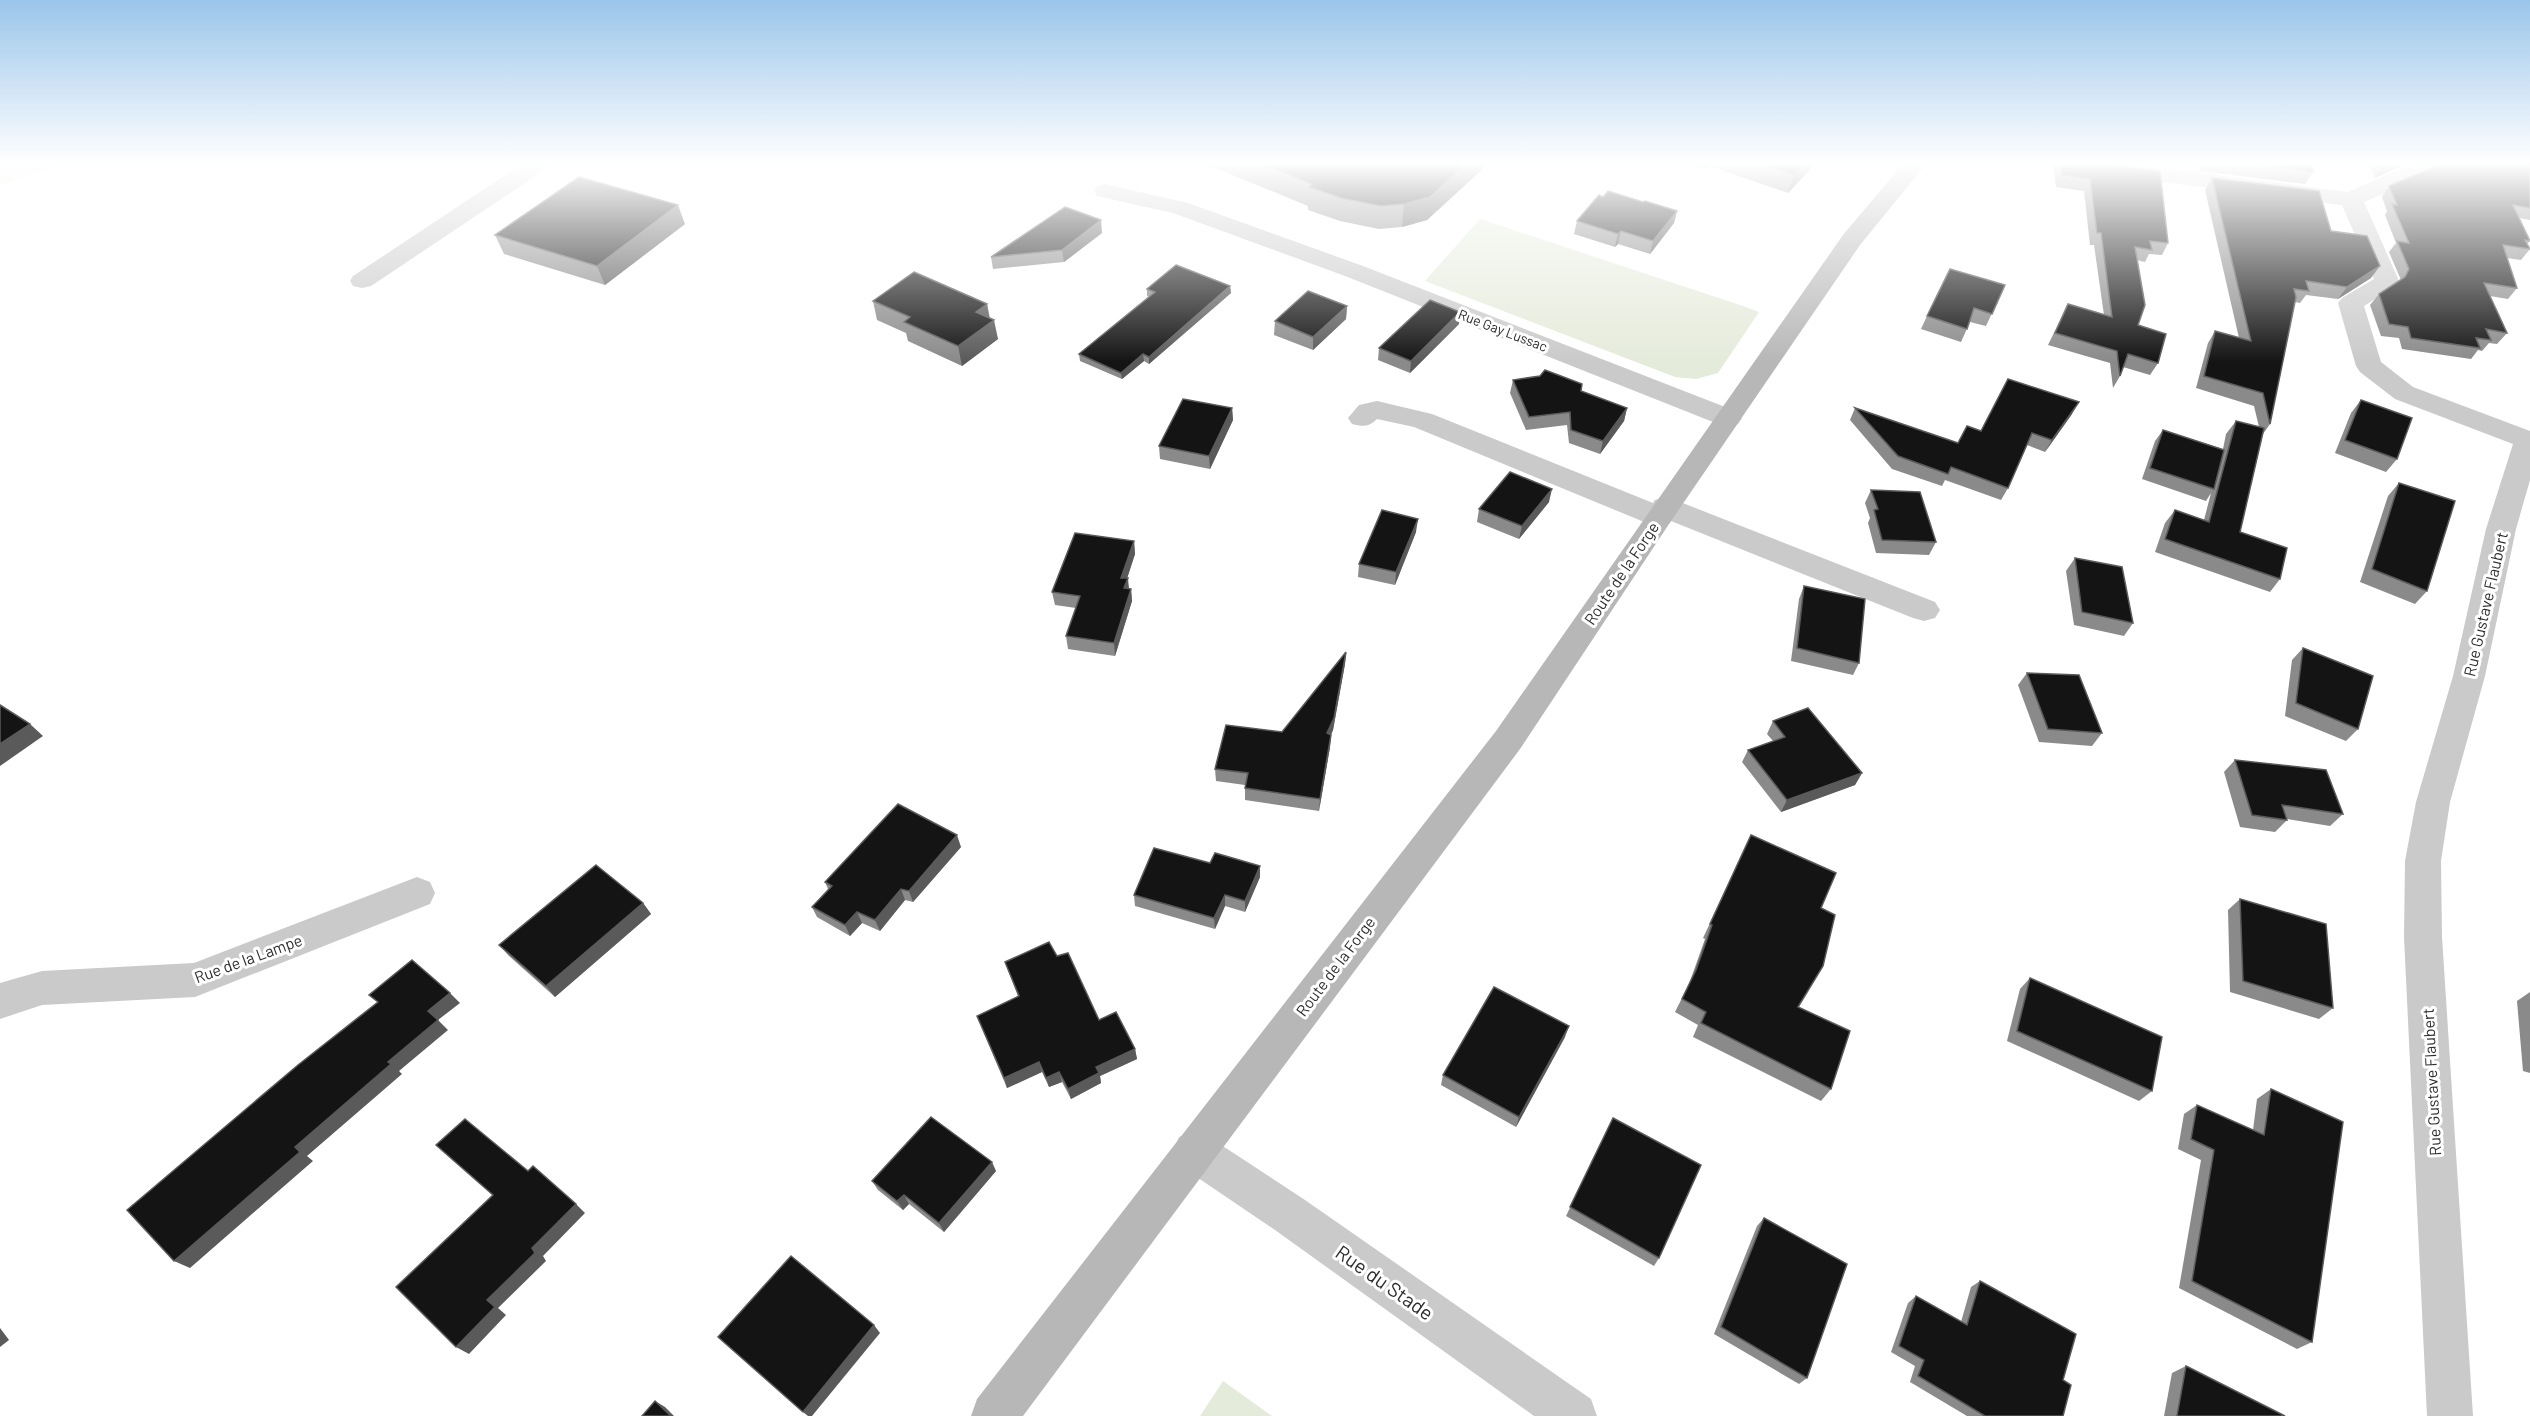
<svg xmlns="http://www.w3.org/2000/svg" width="2530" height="1416" viewBox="0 0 2530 1416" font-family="Barlow,sans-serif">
<rect width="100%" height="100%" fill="#fff"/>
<g fill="#e5ebdb">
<polygon points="0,164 63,164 0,185"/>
<polygon points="1480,219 1743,306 1759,312 1718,373 1696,379 1675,377 1425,281"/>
<polygon points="1223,1381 1272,1416 1200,1416"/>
</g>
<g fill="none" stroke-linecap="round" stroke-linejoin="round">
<g fill="#cacaca" fill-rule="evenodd">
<polygon points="522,164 549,164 546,169 371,286 362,288 353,286 350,281 353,276"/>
<polygon points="2065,164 2131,164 2348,192 2411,164 2433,164 2435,168 2432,173 2364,202 2399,281 2396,286 2364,306 2381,362 2413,387 2530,431 2530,480 2516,529 2485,676 2450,802 2441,861 2442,937 2473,1416 2427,1416 2404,937 2405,861 2416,802 2453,676 2486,529 2513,444 2395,399 2360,372 2356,366 2338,303 2342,298 2374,279 2342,205 2076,171 2068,169"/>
<polygon points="1105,184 1188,203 1363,266 1738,412 1742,418 1738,424 1728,427 1718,424 1345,276 1173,213 1097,196 1094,191 1097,186"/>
<path d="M1377 401 1432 414 1653 503 1655 500 1665 497 1675 500 1935 602 1940 610 1935 618 1924 621 1913 618 1671 521 1669 524 1659 527 1649 524 1414 427 1377 419C1369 427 1363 427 1352 424L1348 418 1359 405Z"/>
<polygon points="417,877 430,882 435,893 430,904 195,997 42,1005 0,1019 0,983 42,971 194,963"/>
<polygon points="1194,1131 1209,1137 1305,1200 1591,1399 1597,1416 1534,1416 1275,1230 1179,1165 1173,1151 1179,1137"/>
</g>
<polygon fill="#b7b7b7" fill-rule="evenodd" points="1903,164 1926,164 1860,245 1669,524 1520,749 1023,1416 971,1416 977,1399 1496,731 1843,235"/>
</g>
<g fill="#8a8a8a">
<polygon points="1206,164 1488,164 1427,220 1402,227 1379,229 1340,221 1308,210 1308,206"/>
<polygon points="1693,164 1815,164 1788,193 1709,166 1705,169"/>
<polygon points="2053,164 2103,164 2168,243 2162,255 2149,254 2145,262 2137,260 2138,325 2158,363 2150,375 2123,367 2120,376 2113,388 2110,363 2048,345 2068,304 2104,315 2094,245 2090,245 2084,191 2056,187"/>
<polygon points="2199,164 2311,164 2313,172 2305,184 2200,171"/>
<polygon points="2369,164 2405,164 2375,178"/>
<polygon points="2435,164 2530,164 2530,220 2519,218 2530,241 2527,244 2530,249 2521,260 2507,258 2517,288 2508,299 2490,296 2507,333 2497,344 2489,343 2482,351 2478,350 2471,359 2402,349 2399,338 2381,336 2370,305 2379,294 2401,280 2389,252 2396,243 2385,215 2387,211 2382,197 2389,186 2436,166"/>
<polygon points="2212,178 2331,231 2371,278 2338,299 2306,295 2300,303 2295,302 2270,424 2263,434 2240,532 2280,579 2270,592 2155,552 2165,523 2175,510 2204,520 2211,493 2206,501 2142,479 2155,441 2163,430 2223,449 2226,434 2236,421 2259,427 2254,406 2196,388 2208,343 2215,331 2239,338 2205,190"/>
<polygon points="1603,197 1643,202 1677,211 1674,223 1650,254 1618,244 1615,247 1574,234 1577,221"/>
<polygon points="685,224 605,285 504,254 495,235"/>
<polygon points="1102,233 1064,262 993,269 991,257"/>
<polygon points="2005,285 1986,326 1970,322 1961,342 1921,329 1927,316"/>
<polygon points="1230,286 1231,293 1149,364 1144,361 1122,379 1080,361 1079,354 1150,297 1147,296 1147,289"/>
<polygon points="873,301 987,304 990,318 998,339 962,366 908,341 906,333 877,320"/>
<polygon points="1347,306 1346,319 1313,350 1274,335 1275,321"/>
<polygon points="1459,324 1410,373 1378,360 1379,348"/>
<polygon points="1513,380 1581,391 1627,408 1624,421 1600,454 1569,443 1567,425 1526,430 1510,393"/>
<polygon points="2361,400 2397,459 2386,472 2335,453 2351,413"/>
<polygon points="1232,408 1233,420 1210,469 1160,459 1159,446"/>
<polygon points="1855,408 1958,443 1981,431 2072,414 2045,452 2027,445 2008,488 2001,500 1945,480 1942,486 1892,469 1850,420"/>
<polygon points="2399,483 2427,591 2415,604 2360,582 2388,496"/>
<polygon points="1871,490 1936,542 1929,555 1876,553 1868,523 1870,518 1865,503"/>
<polygon points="1549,502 1519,539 1477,522 1479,509"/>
<polygon points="1416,532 1395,585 1358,577 1359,564"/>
<polygon points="1134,541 1135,554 1127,578 1129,588 1131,589 1132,601 1115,656 1068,649 1066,636 1076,608 1055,605 1052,592"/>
<polygon points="2075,558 2133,623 2124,636 2074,625 2066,571"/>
<polygon points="1804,586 1859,663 1853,675 1791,661 1799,599"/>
<polygon points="2303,648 2358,729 2346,741 2285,716 2292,660"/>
<polygon points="1346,652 1345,664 1333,730 1331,735 1330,747 1319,811 1245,800 1245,785 1216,781 1215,769 1282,732"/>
<polygon points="2027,673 2102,733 2092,746 2039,742 2018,685"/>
<polygon points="1773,721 1862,773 1855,785 1781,812 1742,762 1748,750 1773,741 1767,734"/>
<polygon points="2235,760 2343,814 2330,826 2287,819 2287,820 2275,832 2240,827 2224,772"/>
<polygon points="1751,835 1821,908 1798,1007 1831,1089 1821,1101 1693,1037 1698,1025 1675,1012 1689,984 1705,939 1703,938"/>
<polygon points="961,847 913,902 905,900 880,931 862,923 850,936 817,917 812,907 828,889 825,882"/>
<polygon points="1260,877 1245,912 1225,906 1215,929 1135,906 1134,895"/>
<polygon points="2240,899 2333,1008 2319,1019 2230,992 2228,910"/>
<polygon points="643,903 651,914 555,997 509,956 499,945"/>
<polygon points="1057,956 1099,1020 1135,1049 1137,1059 1100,1076 1101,1083 1071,1099 1062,1082 1049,1087 1042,1072 1007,1088 977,1016 1018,996 1005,962"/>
<polygon points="2030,978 2152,1091 2139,1101 2007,1041 2020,989"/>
<polygon points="2530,992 2530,1073 2523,1071 2517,1001"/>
<polygon points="1565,1037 1516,1127 1441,1085 1443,1075"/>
<polygon points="2271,1089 2312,1342 2297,1349 2179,1288 2201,1160 2178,1149 2184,1114 2197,1105 2253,1130 2257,1099"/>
<polygon points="1613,1118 1659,1258 1654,1266 1566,1216"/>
<polygon points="996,1171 944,1232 909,1204 903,1210 878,1190 872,1181"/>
<polygon points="1764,1218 1807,1378 1799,1384 1714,1334 1757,1226"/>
<polygon points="1980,1281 2063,1380 2063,1416 1967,1416 1910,1382 1915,1366 1891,1352 1908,1303 1916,1296 1961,1322 1971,1287"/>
<polygon points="2186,1366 2285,1416 2164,1416 2172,1373"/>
</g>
<g fill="#5a5a5a">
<polygon points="1466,164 1488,164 1427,220 1402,227 1404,204"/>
<polygon points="1804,164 1815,164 1788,193 1794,175"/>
<polygon points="2388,164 2405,164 2375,178 2382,167"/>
<polygon points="678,205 685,224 605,285 597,266"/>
<polygon points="1677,211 1674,223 1650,254 1653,241"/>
<polygon points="1101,220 1102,233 1064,262 1062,250"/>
<polygon points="1621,231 1618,244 1615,247 1618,234"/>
<polygon points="2380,266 2371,278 2338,299 2347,287"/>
<polygon points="1230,286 1231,293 1149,364 1149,357"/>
<polygon points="987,304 990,322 994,320 998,339 962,366 958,346 976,312"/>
<polygon points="1347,306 1346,319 1313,350 1313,337"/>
<polygon points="1460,312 1459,324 1410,373 1411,361"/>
<polygon points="1143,354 1144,361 1122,379 1121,373"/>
<polygon points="2079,402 2072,414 2045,452 2052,440"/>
<polygon points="1232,408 1233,420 1210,469 1209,456"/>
<polygon points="1627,408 1624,421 1600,454 1603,441"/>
<polygon points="1552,489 1549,502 1519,539 1522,526"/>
<polygon points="1418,519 1416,532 1395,585 1396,572"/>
<polygon points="1134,541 1135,554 1123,591 1121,578"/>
<polygon points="1128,578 1129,591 1124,588"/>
<polygon points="1131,589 1132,601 1115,656 1114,643"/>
<polygon points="1346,652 1345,664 1333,730 1327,745 1327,733"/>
<polygon points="30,724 43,736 0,766 0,744"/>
<polygon points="1331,735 1330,747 1319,811 1320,799"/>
<polygon points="1862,773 1855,785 1781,812 1787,800"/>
<polygon points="957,835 961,847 913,902 909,891"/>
<polygon points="1260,866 1260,877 1245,912 1245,901"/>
<polygon points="901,889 905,900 880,931 875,920"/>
<polygon points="1225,895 1225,906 1215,929 1214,918"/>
<polygon points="643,903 651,914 555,997 546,986"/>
<polygon points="857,912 862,923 850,936 845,925"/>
<polygon points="450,993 460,1003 438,1020 448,1030 399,1071 402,1074 307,1156 313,1161 190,1268 174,1261 295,1147 388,1062 428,1011"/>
<polygon points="1569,1026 1565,1037 1516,1127 1519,1117"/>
<polygon points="1135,1049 1137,1059 1100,1076 1101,1083 1071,1099 1068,1089 1096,1067"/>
<polygon points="1039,1062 1042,1072 1007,1088 1004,1078"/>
<polygon points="1059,1072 1062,1082 1049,1087 1046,1078"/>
<polygon points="992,1162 996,1171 944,1232 939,1223"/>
<polygon points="904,1195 909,1204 903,1210 897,1201"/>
<polygon points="576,1204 585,1213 543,1256 546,1261 498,1308 506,1315 469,1354 456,1347 487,1300 532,1248"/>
<polygon points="874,1325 880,1333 812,1416 808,1416 803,1412"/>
<polygon points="0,1328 9,1340 0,1347"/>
<polygon points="655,1401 665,1407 674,1416 671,1416"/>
</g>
<g fill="#141414" stroke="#5a5a5a" stroke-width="1.5">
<polygon points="1262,164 1466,164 1430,197 1404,204 1381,206 1341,198 1309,187 1312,184"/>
<polygon points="1762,164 1804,164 1794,175"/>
<polygon points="2060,164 2103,164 2160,171 2168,243 2150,241 2152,250 2135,247 2145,305 2138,325 2166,334 2158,363 2128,354 2120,376 2117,351 2055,333 2068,304 2112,317 2101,233 2097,233 2090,179 2062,175"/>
<polygon points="2256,164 2311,164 2313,172"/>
<polygon points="2441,164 2530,164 2530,208 2513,205 2530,241 2525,240 2530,249 2503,245 2517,288 2484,283 2507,333 2486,329 2491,340 2476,338 2480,348 2411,338 2408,327 2389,324 2379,294 2405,277 2409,269 2397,241 2409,243 2392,204 2397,205 2389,186"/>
<polygon points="579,177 678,205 597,266 495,235"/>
<polygon points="2212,178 2319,191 2331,231 2367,236 2380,266 2347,287 2306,281 2309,291 2294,289 2296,297 2270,424 2263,393 2204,376 2215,331 2251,341"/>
<polygon points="1608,191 1643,202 1645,201 1677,211 1653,241 1621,231 1618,234 1577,221 1599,195 1603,197"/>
<polygon points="1065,207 1101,220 1062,250 991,257"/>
<polygon points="1176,265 1230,286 1149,357 1143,354 1121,373 1079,354 1155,292 1147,289"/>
<polygon points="1950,269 2005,285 1992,314 1974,308 1967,329 1927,316"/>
<polygon points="914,272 987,304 976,312 994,320 958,346 904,322 910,317 873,301"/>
<polygon points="1308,291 1347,306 1313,337 1275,321"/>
<polygon points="1430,300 1460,312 1411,361 1379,348"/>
<polygon points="1545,370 1582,384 1581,391 1627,408 1603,441 1571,430 1570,412 1529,417 1513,380 1540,376"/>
<polygon points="2008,379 2079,402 2052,440 2032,433 2008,488 1951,467 1948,474 1898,456 1855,408 1958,443 1967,426 1981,431"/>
<polygon points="1183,399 1232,408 1209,456 1159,446"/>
<polygon points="2361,400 2412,418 2397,459 2345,440"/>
<polygon points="2236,421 2264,428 2240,532 2287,548 2280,579 2165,539 2175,510 2209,522"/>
<polygon points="2163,430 2224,450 2214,489 2150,468"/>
<polygon points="1510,472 1552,489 1522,526 1479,509"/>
<polygon points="2399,483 2455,501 2427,591 2372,569"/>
<polygon points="1871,490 1920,492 1936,542 1882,540 1874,510 1878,509"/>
<polygon points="1382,510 1418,519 1396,572 1359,564"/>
<polygon points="1075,533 1134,541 1121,578 1128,578 1124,588 1131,589 1114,643 1066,636 1080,596 1052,592"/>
<polygon points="2075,558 2122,567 2133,623 2082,612"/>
<polygon points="1804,586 1865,599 1859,663 1797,648"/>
<polygon points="2303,648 2373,676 2358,729 2296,703"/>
<polygon points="1346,652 1334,718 1327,733 1331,735 1320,799 1245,788 1248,773 1215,769 1226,725 1282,732"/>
<polygon points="2027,673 2079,675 2102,733 2048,729"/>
<polygon points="0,705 30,724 0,744"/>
<polygon points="1808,708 1862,773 1787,800 1748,750 1785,737 1773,721"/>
<polygon points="2235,760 2326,770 2343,814 2282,805 2287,820 2252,815"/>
<polygon points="898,804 957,835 909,891 901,889 875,920 857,912 845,925 812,907 832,886 825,882"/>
<polygon points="1751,835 1836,873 1821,908 1835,915 1823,966 1798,1007 1850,1031 1831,1089 1701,1023 1706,1012 1682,999 1696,970 1712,925 1710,924"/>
<polygon points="1154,848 1210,863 1215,853 1260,866 1245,901 1225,895 1214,918 1134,895"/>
<polygon points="596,865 643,903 546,986 499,945"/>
<polygon points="2240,899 2326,924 2333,1008 2243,981"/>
<polygon points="1049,942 1057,956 1068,953 1099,1020 1116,1012 1135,1049 1096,1067 1099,1073 1068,1089 1059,1072 1046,1078 1039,1062 1004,1078 977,1016 1019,996 1005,962"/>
<polygon points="412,960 450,993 428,1011 438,1020 388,1062 391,1064 295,1147 300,1152 174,1261 127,1210 298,1065 378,1002 369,995"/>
<polygon points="2030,978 2162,1037 2152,1091 2017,1031"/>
<polygon points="1494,987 1569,1026 1519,1117 1443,1075"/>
<polygon points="2271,1089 2343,1122 2312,1342 2192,1281 2214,1150 2191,1139 2197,1105 2264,1135"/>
<polygon points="931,1117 992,1162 939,1223 904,1195 897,1201 872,1181"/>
<polygon points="1613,1118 1701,1165 1659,1258 1570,1207"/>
<polygon points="465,1119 528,1171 533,1166 576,1204 532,1248 535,1253 487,1300 495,1307 456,1347 396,1287 493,1195 436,1145"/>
<polygon points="1764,1218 1847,1264 1807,1378 1721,1327"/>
<polygon points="791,1256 874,1325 803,1412 718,1337"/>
<polygon points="1980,1281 2076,1334 2063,1380 2071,1385 2063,1416 1985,1416 1918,1376 1924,1360 1899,1346 1916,1296 1967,1325"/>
<polygon points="2186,1366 2285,1416 2177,1416"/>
<polygon points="655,1401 671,1416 642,1416"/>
</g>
<linearGradient id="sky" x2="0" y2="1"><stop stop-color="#9ac5ea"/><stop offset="0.45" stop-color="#fff"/><stop offset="1" stop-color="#fff" stop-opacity="0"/></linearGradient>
<rect width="2530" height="362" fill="url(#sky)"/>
<g text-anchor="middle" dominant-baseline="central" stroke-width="6" stroke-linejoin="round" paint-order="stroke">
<g font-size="14" fill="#2d2d2d" stroke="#fff">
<text transform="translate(1503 330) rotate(21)">Rue Gay Lussac</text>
</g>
<g font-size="16" fill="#2d2d2d" stroke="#fff">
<text transform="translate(1621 573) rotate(-56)">Route de la Forge</text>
<text transform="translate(2485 604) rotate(-77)">Rue Gustave Flaubert</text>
<text transform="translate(248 958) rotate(-20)">Rue de la Lampe</text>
<text transform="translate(1335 966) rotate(-53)">Route de la Forge</text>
<text transform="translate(2431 1082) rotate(-93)">Rue Gustave Flaubert</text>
</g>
<g font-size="20" fill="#2d2d2d" stroke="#fff">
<text transform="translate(1385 1282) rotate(35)">Rue du Stade</text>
</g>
</g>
</svg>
